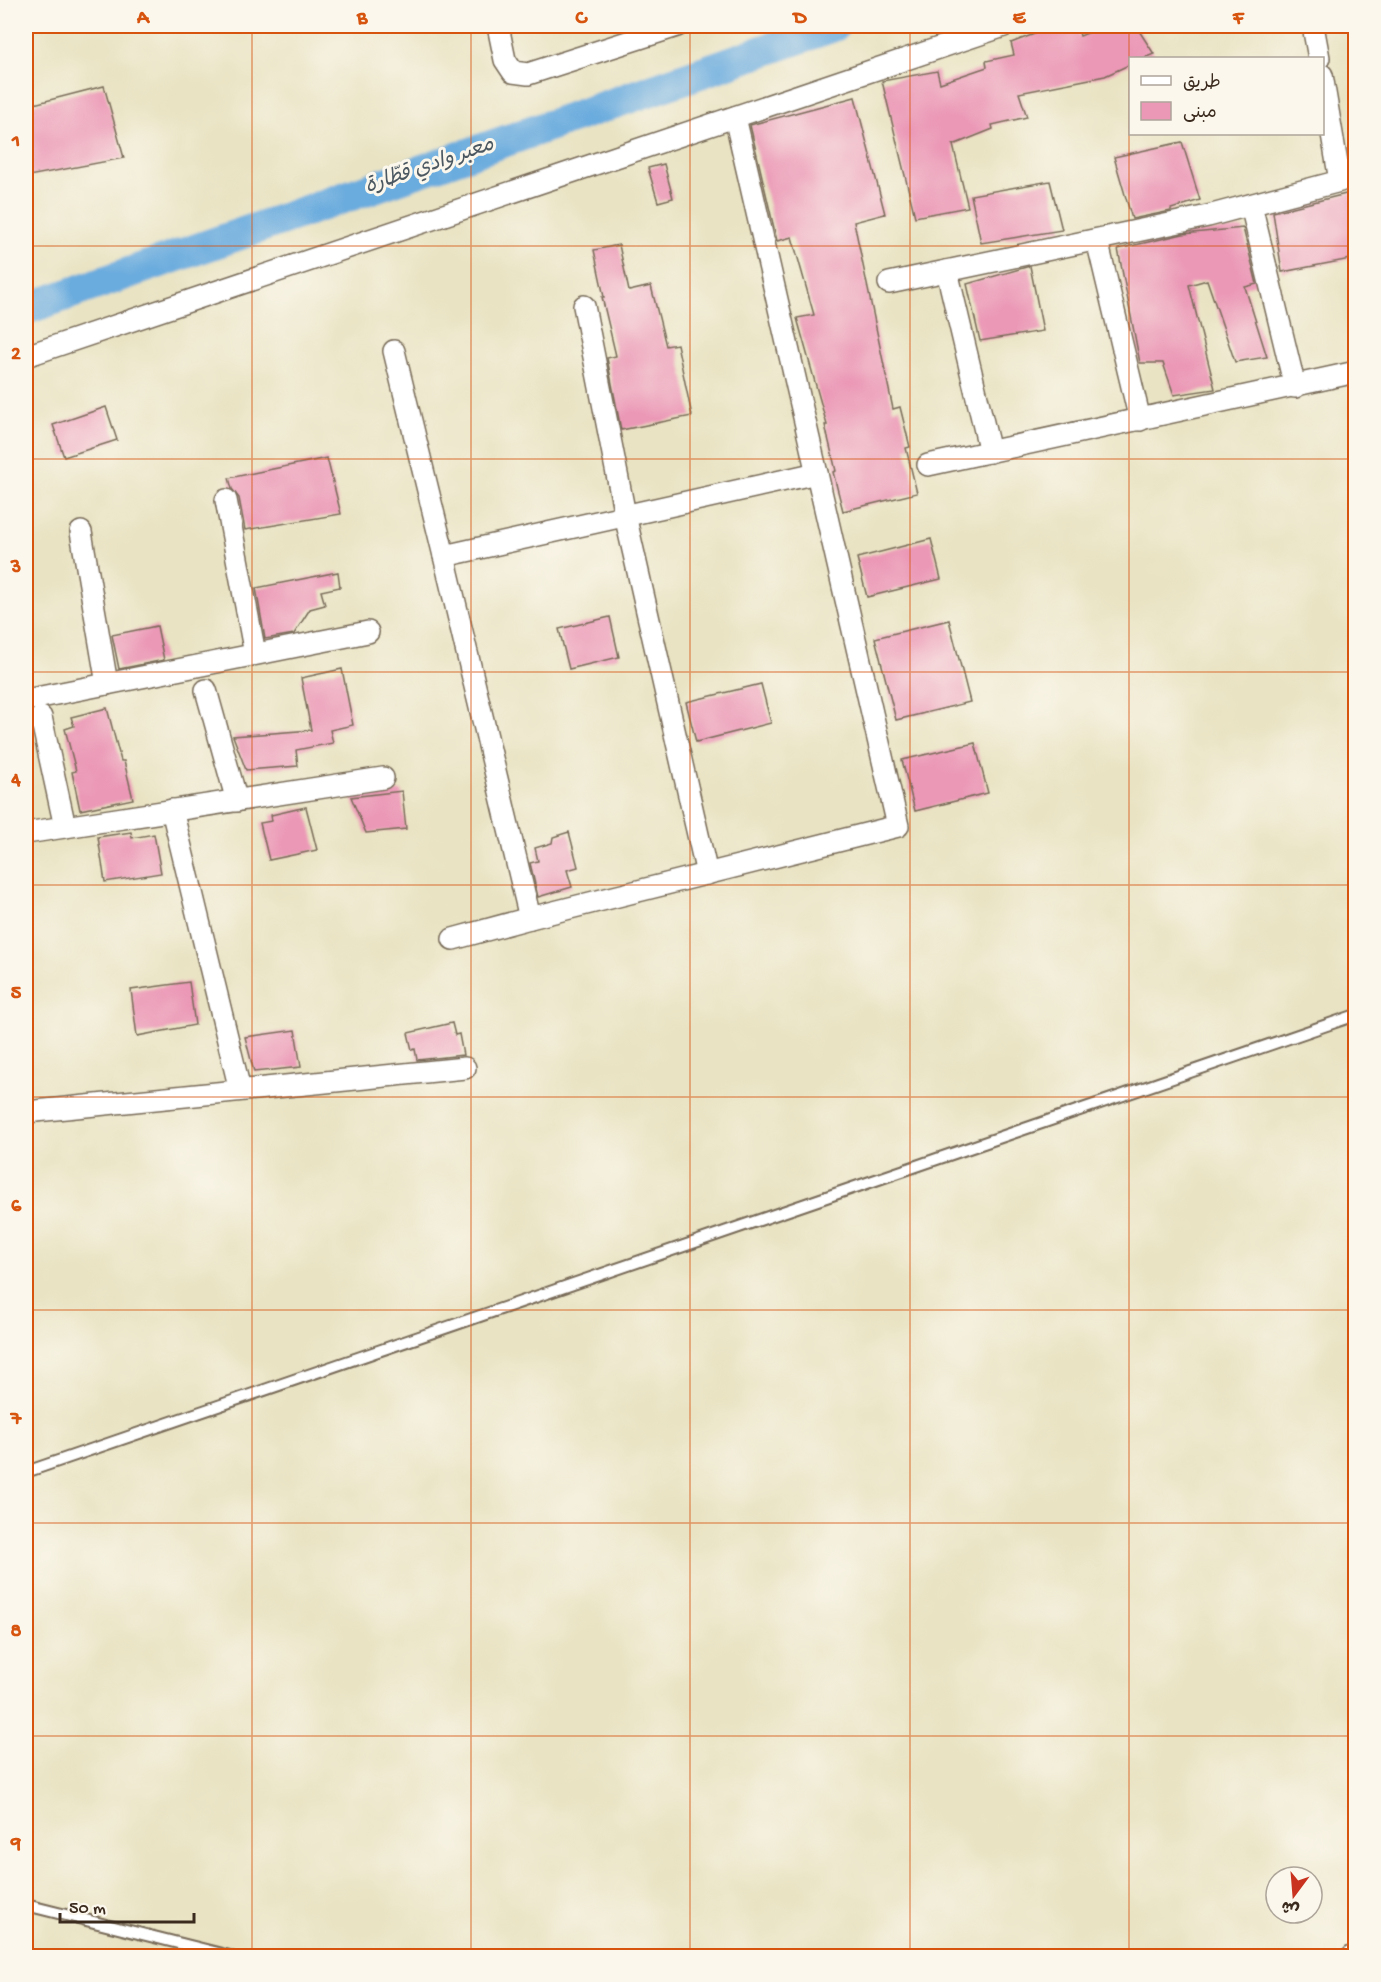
<svg xmlns="http://www.w3.org/2000/svg" width="1381" height="1982" viewBox="0 0 1381 1982" font-family="'Gochi Hand','Playpen Sans Arabic',sans-serif">
<rect width="100%" height="100%" fill="#fbf7ec"/>
<filter id="ink" filterUnits="userSpaceOnUse"><feTurbulence type="fractalNoise" baseFrequency=".0167" numOctaves="2"/><feDisplacementMap in="SourceGraphic" scale="12" xChannelSelector="R" yChannelSelector="G"/><feConvolveMatrix kernelMatrix="1 2 1 2 8 2 1 2 1" color-interpolation-filters="sRGB"/></filter>
<filter id="wash" filterUnits="userSpaceOnUse"><feTurbulence type="fractalNoise" baseFrequency=".008" numOctaves="4" result="noise"/><feDisplacementMap in="SourceGraphic" scale="24" xChannelSelector="R" yChannelSelector="G"/><feGaussianBlur stdDeviation="1.35" result="paint"/><feColorMatrix in="noise" values="0 0 0 0 0 0 0 0 0 0 0 0 0 0 0 0 0 1.4 0 .05"/><feComposite in="paint" operator="in"/></filter>
<g filter="url(#wash)">
<rect width="100%" height="100%" fill="#e9e3c3"/>
<g fill="none" stroke-linecap="round" stroke-linejoin="round">
<polyline stroke="#6aacde" stroke-width="32" points="26,309 834,26"/>
</g>
<g id="blocks">
<g fill="#eb98b6">
<polygon points="1055,26 1077,26 1080,36 1105,26 1136,26 1154,54 1144,58 1131,58 1131,64 1105,76 1019,93 1027,117 992,125 993,129 953,145 968,207 915,217 882,81 937,71 940,83 987,67 986,61 1014,55 1011,43"/>
<polygon points="104,86 124,158 29,176 26,165 26,106"/>
<polygon points="855,97 885,214 854,222 893,409 900,407 910,447 906,448 917,493 843,511 833,472 836,471 825,425 827,425 797,318 814,315 792,237 777,241 750,125"/>
<polygon points="1182,142 1200,200 1171,209 1171,211 1132,219 1114,157"/>
<polygon points="664,164 673,198 658,202 648,168"/>
<polygon points="1050,181 1062,230 981,243 971,195"/>
<polygon points="1354,192 1356,199 1356,258 1282,272 1273,212"/>
<polygon points="1243,228 1257,284 1245,287 1267,357 1235,362 1207,280 1189,285 1215,389 1174,395 1163,363 1140,363 1118,249 1183,234"/>
<polygon points="619,245 629,291 651,286 666,346 677,344 692,416 621,430 607,358 616,356 602,297 604,297 594,250"/>
<polygon points="1030,266 1043,331 980,341 967,284"/>
<polygon points="106,407 117,440 64,457 53,425"/>
<polygon points="327,458 341,514 245,530 239,498 232,489 229,478"/>
<polygon points="931,539 941,579 867,597 857,558"/>
<polygon points="338,572 340,587 321,591 325,605 310,609 294,634 265,639 256,588"/>
<polygon points="610,617 619,657 569,669 559,629"/>
<polygon points="949,620 970,702 896,720 875,638"/>
<polygon points="157,626 164,660 119,669 112,635"/>
<polygon points="342,669 353,725 330,730 333,743 296,750 298,766 246,770 233,736 311,730 301,678"/>
<polygon points="761,684 771,723 696,742 686,702"/>
<polygon points="107,708 121,761 124,761 133,799 80,810 72,772 76,771 65,729 74,726 71,717"/>
<polygon points="975,743 988,793 915,811 902,760"/>
<polygon points="402,791 406,829 366,833 351,797"/>
<polygon points="306,807 317,850 269,860 260,823 272,821 271,815"/>
<polygon points="131,832 132,838 154,834 161,873 105,882 98,837"/>
<polygon points="569,832 578,867 567,870 572,887 538,897 530,863 538,861 535,848 552,843 553,837"/>
<polygon points="189,982 195,1025 137,1036 131,990"/>
<polygon points="452,1023 455,1035 459,1034 463,1055 417,1060 415,1049 412,1050 408,1033"/>
<polygon points="295,1030 301,1067 254,1072 245,1037"/>
</g>
</g>
</g>
<g filter="url(#ink)">
<use href="#blocks" fill-opacity="0" stroke="#786b58" stroke-width="1.5"/>
<g fill="none" stroke-linecap="round" stroke-linejoin="round">
<g stroke="#786b58" stroke-width="14">
<g id="lane">
<polyline points="26,1472 1356,1015"/>
<polyline points="26,1905 230,1956"/>
</g>
</g>
<g stroke="#786b58" stroke-width="24">
<g id="street">
<polyline points="498,26 505,60 513,72 528,74 677,26"/>
<polyline points="1313,26 1319,58"/>
<polyline points="1251,205 1295,387"/>
<polyline points="1097,240 1140,420"/>
<polyline points="947,271 990,452"/>
<polyline points="889,283 1208,216 1340,181 1322,75"/>
<polyline points="584,306 625,515 707,874"/>
<polyline points="394,351 444,556 530,918"/>
<polyline points="26,356 1004,26"/>
<polyline points="928,465 1356,372"/>
<polyline points="226,500 255,654"/>
<polyline points="81,532 107,684"/>
<polyline points="444,556 817,473"/>
<polyline points="206,690 237,801"/>
<polyline points="26,700 368,632"/>
<polyline points="41,717 65,827"/>
<polyline points="172,810 240,1090"/>
<polyline points="26,833 383,778"/>
<polyline points="453,939 530,918 898,826 735,117"/>
<polyline points="26,1112 465,1068"/>
<polyline points="1353,1956 1356,1956"/>
</g>
</g>
<use href="#lane" stroke="#fff" stroke-width="10"/>
<use href="#street" stroke="#fff" stroke-width="21"/>
</g>
</g>
<path fill="none" stroke="#d7540e" stroke-width="1.5" stroke-opacity="0.55" d="M252 26V1956M471 26V1956M690 26V1956M910 26V1956M1129 26V1956M26 246H1356M26 459H1356M26 672H1356M26 885H1356M26 1097H1356M26 1310H1356M26 1523H1356M26 1736H1356"/>
<g text-anchor="middle" dominant-baseline="central" stroke-width="6" stroke-linejoin="round" paint-order="stroke">
<g font-size="21" font-style="italic" fill="#4b5861" stroke="#fbf7ec">
<text transform="translate(430 167) rotate(-19)">معبر وادي قطّارة</text>
</g>
</g>
<rect width="1381" height="1982" fill="none" stroke="#fbf7ec" stroke-width="66"/>
<rect x="1129" y="57" width="195" height="78" fill="#fbf7ec" stroke="#aea59a" stroke-width="1.5"/>
<rect x="1141" y="76" width="30" height="9" fill="#ffffff" stroke="#aea59a" stroke-width="1.5"/>
<text x="1183" y="87" font-size="18" fill="#3b2a1e">طريق</text>
<rect x="1141" y="102" width="30" height="18" fill="#eb98b6" stroke="#aea59a" stroke-width="1.5"/>
<text x="1183" y="117" font-size="18" fill="#3b2a1e">مبنى</text>
<g transform="translate(1294 1895) rotate(196)"><circle r="28" fill="#fbf7ec" stroke="#aea59a" stroke-width="1.5"/>
<path d="M0-4.5L10 22L0 15L-10 22Z" fill="#c8321e"/>
<text y="-9" font-size="16" font-weight="bold" text-anchor="middle" fill="#3b2a1e">ش</text>
</g>
<path d="M60 1913v9h134v-9" fill="none" stroke="#3b2a1e" stroke-width="3"/>
<text x="69" y="1913" font-size="18" fill="#3b2a1e" stroke="#fbf7ec" stroke-width="4.5" paint-order="stroke">50 m</text>
<rect x="33" y="33" width="1315" height="1916" fill="none" stroke="#d7540e" stroke-width="2"/>
<g font-size="20" text-anchor="middle" font-weight="bold" fill="#d7540e">
<text x="143" y="23">A</text>
<text x="362" y="23">B</text>
<text x="581" y="23">C</text>
<text x="800" y="23">D</text>
<text x="1019" y="23">E</text>
<text x="1238" y="23">F</text>
<text x="16" y="146">1</text>
<text x="16" y="359">2</text>
<text x="16" y="572">3</text>
<text x="16" y="785">4</text>
<text x="16" y="998">5</text>
<text x="16" y="1211">6</text>
<text x="16" y="1424">7</text>
<text x="16" y="1636">8</text>
<text x="16" y="1849">9</text>
</g>
</svg>
